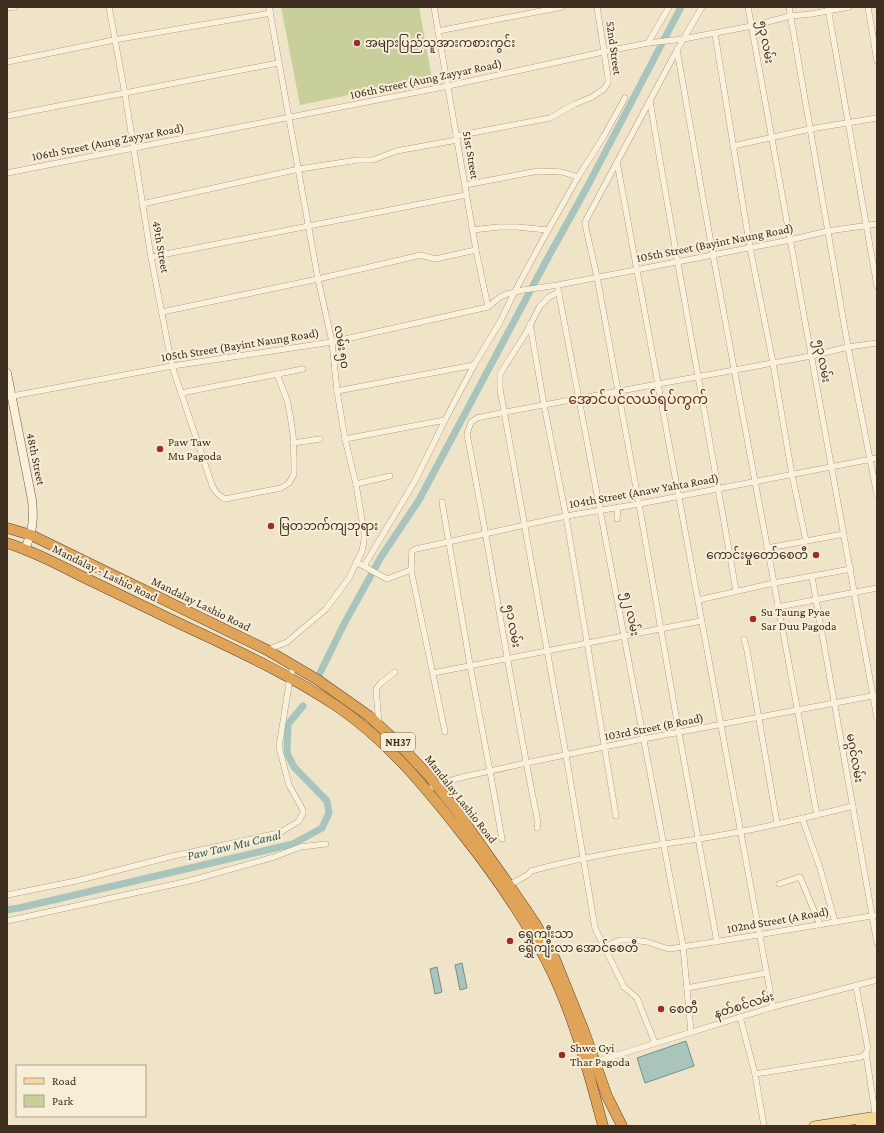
<svg xmlns="http://www.w3.org/2000/svg" width="884" height="1133" viewBox="0 0 884 1133" font-family="'Crimson Pro','Noto Sans Myanmar',serif">
<rect width="100%" height="100%" fill="#f0e4c8"/>
<polygon fill="#c9cf9b" points="281,7 419,7 432,78 300,105"/>
<g fill="#a9c4bc" stroke="#6f938a">
<polygon points="462,963 467,988 460,990 455,965"/>
<polygon points="437,967 442,992 435,994 430,969"/>
<polygon points="686,1041 694,1066 645,1083 637,1058"/>
</g>
<g fill="none" stroke-linecap="round" stroke-linejoin="round">
<g stroke="#a9c4bc" stroke-width="7">
<polyline points="319,675 344,624 381,557 419,500 545,263 586,189 681,7"/>
<polyline points="7,910 19,908 293,844 322,828 329,813 327,801 294,767 287,753 288,724 303,706"/>
</g>
<g stroke="#8d765c" stroke-width="6">
<g id="street">
<path d="M109 7 125 94 151 257 172 366 212 485C215 492 218 495 225 499L281 488 289 483 294 474V459L293 434 290 415 287 400 277 374"/>
<polyline points="434,7 476,250 488,307"/>
<polyline points="702,7 677,50 713,255 817,815"/>
<polyline points="748,7 877,718"/>
<polyline points="789,7 848,347 877,495"/>
<polyline points="868,7 877,61"/>
<polyline points="7,8 15,7"/>
<polyline points="828,8 877,286"/>
<polyline points="438,31 562,7"/>
<polyline points="715,34 750,248 773,363 792,475 806,541 767,548"/>
<polyline points="648,43 669,7"/>
<polyline points="677,50 586,220 585,224 597,277 639,504 679,733 717,942"/>
<polyline points="7,62 114,40 271,13"/>
<path d="M650 101C677 265 708 427 736 591"/>
<polyline points="7,116 278,63"/>
<polyline points="456,136 550,118 575,104 592,97 604,89 608,83 608,77 597,7"/>
<polyline points="733,146 810,129 877,118"/>
<polyline points="617,162 773,1007"/>
<polyline points="7,173 448,86 603,52 648,43 683,39 752,26 790,16 811,14 849,7"/>
<polyline points="465,185 538,171 562,172 578,177"/>
<polyline points="142,204 299,169 358,160 373,160 396,151 457,140"/>
<polyline points="472,230 499,227 517,227 548,230"/>
<polyline points="151,257 466,195"/>
<polyline points="558,289 683,946 691,1032"/>
<polyline points="559,292 549,297 540,306 526,333 500,374 500,389 566,755 595,928 624,987 637,998 655,1043"/>
<polyline points="162,312 318,279 421,255 435,259 476,250"/>
<polyline points="530,324 544,405 566,516 616,816"/>
<polyline points="337,391 474,365"/>
<polyline points="181,393 303,369"/>
<polyline points="7,397 172,366 332,342 488,307 500,297 507,294 523,290 558,285 790,240 828,231 877,224"/>
<polyline points="345,439 445,420"/>
<polyline points="293,443 320,439"/>
<polyline points="356,484 390,476"/>
<polyline points="442,502 470,665 490,771 502,839"/>
<polyline points="617,519 618,507"/>
<polyline points="806,541 844,534"/>
<polyline points="356,562 387,579 411,570"/>
<polyline points="364,566 415,481 445,420 474,365 500,322 514,293 542,241 578,177 604,136 625,98"/>
<polyline points="812,577 877,943"/>
<polyline points="698,600 774,583 851,569"/>
<polyline points="778,607 877,588"/>
<polyline points="744,639 747,650 777,823"/>
<polyline points="267,650 287,642 326,609 349,578 362,551 364,541 364,532 356,484 345,439 337,391 332,342 318,279 269,7"/>
<polyline points="433,673 701,621"/>
<polyline points="379,724 376,689 381,683 395,672"/>
<polyline points="445,732 411,570 412,551 416,549 566,516 639,504 877,458"/>
<polyline points="428,790 435,785 463,777 526,763 643,739 877,695"/>
<polyline points="802,818 820,868 835,922"/>
<path d="M537 828 538 823C512 694 492 563 467 434L471 422 477 418 505 412 811 356 848 347 877 343"/>
<polyline points="779,884 800,877 820,925"/>
<path d="M509 885 529 874 531 871C585 856 642 847 698 839 750 831 802 819 853 806"/>
<polyline points="7,895 76,881 173,856 279,833 299,821 303,813 303,810 289,785 279,747 290,678 294,666"/>
<polyline points="7,921 189,881 274,857 300,847 326,844"/>
<polyline points="604,947 620,940 634,940 647,942 669,949 758,935 877,915"/>
<polyline points="687,988 766,973"/>
<polyline points="740,1017 755,1074"/>
<polyline points="866,1054 876,1119"/>
<polyline points="595,1062 773,1007 877,980"/>
<path d="M764 1126 755 1074 861 1057C867 1053 868 1051 867 1044L856 986"/>
</g>
</g>
<g stroke="#6f573f" stroke-width="9">
<path id="secondary" d="M7 373 32 500C34 519 33 531 25 549"/>
</g>
<g stroke="#5b4430" stroke-width="10">
<g id="primary">
<polyline points="814,1126 877,1116"/>
<polyline points="860,1126 877,1123"/>
</g>
</g>
<g stroke="#5b4430" stroke-width="11">
<g id="highway">
<polyline points="7,528 31,535 267,650 318,680 369,716 398,743 428,775 459,814 509,885 535,923 555,959 584,1031 607,1096 622,1126"/>
<path d="M7 543C32 551 56 563 79 575 108 589 137 603 166 617 224 645 285 671 338 707 388 741 426 788 463 835 494 874 523 916 546 960 573 1012 588 1070 603 1126"/>
</g>
</g>
<use href="#street" stroke="#faf1dc" stroke-width="5.5"/>
<use href="#secondary" stroke="#faf1dc" stroke-width="8"/>
<use href="#primary" stroke="#f3d9a0" stroke-width="9"/>
<use href="#highway" stroke="#e0a458" stroke-width="10"/>
</g>
<g fill="#9e2a2b" stroke="#f7eed8" stroke-width="1.5">
<circle cx="357" cy="43" r="4"/>
<circle cx="160" cy="449" r="4"/>
<circle cx="271" cy="526" r="4"/>
<circle cx="816" cy="555" r="4"/>
<circle cx="753" cy="619" r="4"/>
<circle cx="510" cy="941" r="4"/>
<circle cx="661" cy="1009" r="4"/>
<circle cx="562" cy="1055" r="4"/>
</g>
<g text-anchor="middle" dominant-baseline="central" stroke-width="4" stroke-linejoin="round" paint-order="stroke">
<rect fill="#f7eed8" stroke="#756857" stroke-width="1" x="381" y="733" width="34" height="18" rx="3"/>
<g font-size="11" font-weight="bold" fill="#3d2e20">
<text x="398" y="742">NH37</text>
</g>
<g font-size="12" fill="#3d2e20" stroke="#f7eed8">
<text transform="translate(766 42) rotate(80)">၅၃ လမ်း</text>
<text transform="translate(614 48) rotate(82)">52nd Street</text>
<text transform="translate(426 79) rotate(-12)">106th Street (Aung Zayyar Road)</text>
<text transform="translate(108 142) rotate(-11)">106th Street (Aung Zayyar Road)</text>
<text transform="translate(471 155) rotate(80)">51st Street</text>
<text transform="translate(715 243) rotate(-11)">105th Street (Bayint Naung Road)</text>
<text transform="translate(161 247) rotate(80)">49th Street</text>
<text transform="translate(240 345) rotate(-9)">105th Street (Bayint Naung Road)</text>
<text transform="translate(342 347) rotate(81)">လမ်း ၅၀</text>
<text transform="translate(823 361) rotate(80)">၅၃ လမ်း</text>
<text transform="translate(36 459) rotate(78)">48th Street</text>
<text transform="translate(644 491) rotate(-10)">104th Street (Anaw Yahta Road)</text>
<text transform="translate(105 573) rotate(26)">Mandalay - Lashio Road</text>
<text transform="translate(201 604) rotate(26)">Mandalay Lashio Road</text>
<text transform="translate(631 614) rotate(79)">၅၂ လမ်း</text>
<text transform="translate(513 626) rotate(80)">၅၁ လမ်း</text>
<text transform="translate(654 727) rotate(-11)">103rd Street (B Road)</text>
<text transform="translate(855 758) rotate(80)">မဂ္ဂင်လမ်း</text>
<text transform="translate(461 799) rotate(52)">Mandalay Lashio Road</text>
<text transform="translate(778 920) rotate(-10)">102nd Street (A Road)</text>
<text transform="translate(744 1005) rotate(-17)">နတ်စင်လမ်း</text>
</g>
<g font-size="12" fill="#3d2e20" stroke="#f7eed8" text-anchor="start">
<text x="365" y="43">အများပြည်သူအားကစားကွင်း</text>
<text x="168" y="442">Paw Taw<tspan x="168" dy="14">Mu Pagoda</tspan></text>
<text x="279" y="526">မြတဘက်ကျဘုရား</text>
<text x="808" y="555" text-anchor="end">ကောင်းမှုတော်စေတီ</text>
<text x="761" y="612">Su Taung Pyae<tspan x="761" dy="14">Sar Duu Pagoda</tspan></text>
<text x="518" y="934">ရွှေကျီးသာ<tspan x="518" dy="14">ရွှေကျီးလာ အောင်စေတီ</tspan></text>
<text x="669" y="1009">စေတီ</text>
<text x="570" y="1048">Shwe Gyi<tspan x="570" dy="14">Thar Pagoda</tspan></text>
</g>
<g font-size="13" font-style="italic" fill="#2f5d5a" stroke="#f7eed8">
<text transform="translate(234 845) rotate(-13)">Paw Taw Mu Canal</text>
</g>
<g font-size="14" fill="#6b2e1e" stroke="#f7eed8">
<text x="638" y="399">အောင်ပင်လယ်ရပ်ကွက်</text>
</g>
</g>
<rect width="884" height="1133" fill="none" stroke="#3d2e20" stroke-width="16"/>
<rect x="16" y="1065" width="130" height="52" fill="#f7eed8" stroke="#ada18e"/>
<rect x="24" y="1078" width="20" height="6" fill="#f3d9a0" stroke="#ada18e"/>
<text x="52" y="1085" font-size="12" fill="#3d2e20">Road</text>
<rect x="24" y="1095" width="20" height="12" fill="#c9cf9b" stroke="#ada18e"/>
<text x="52" y="1105" font-size="12" fill="#3d2e20">Park</text>
</svg>
